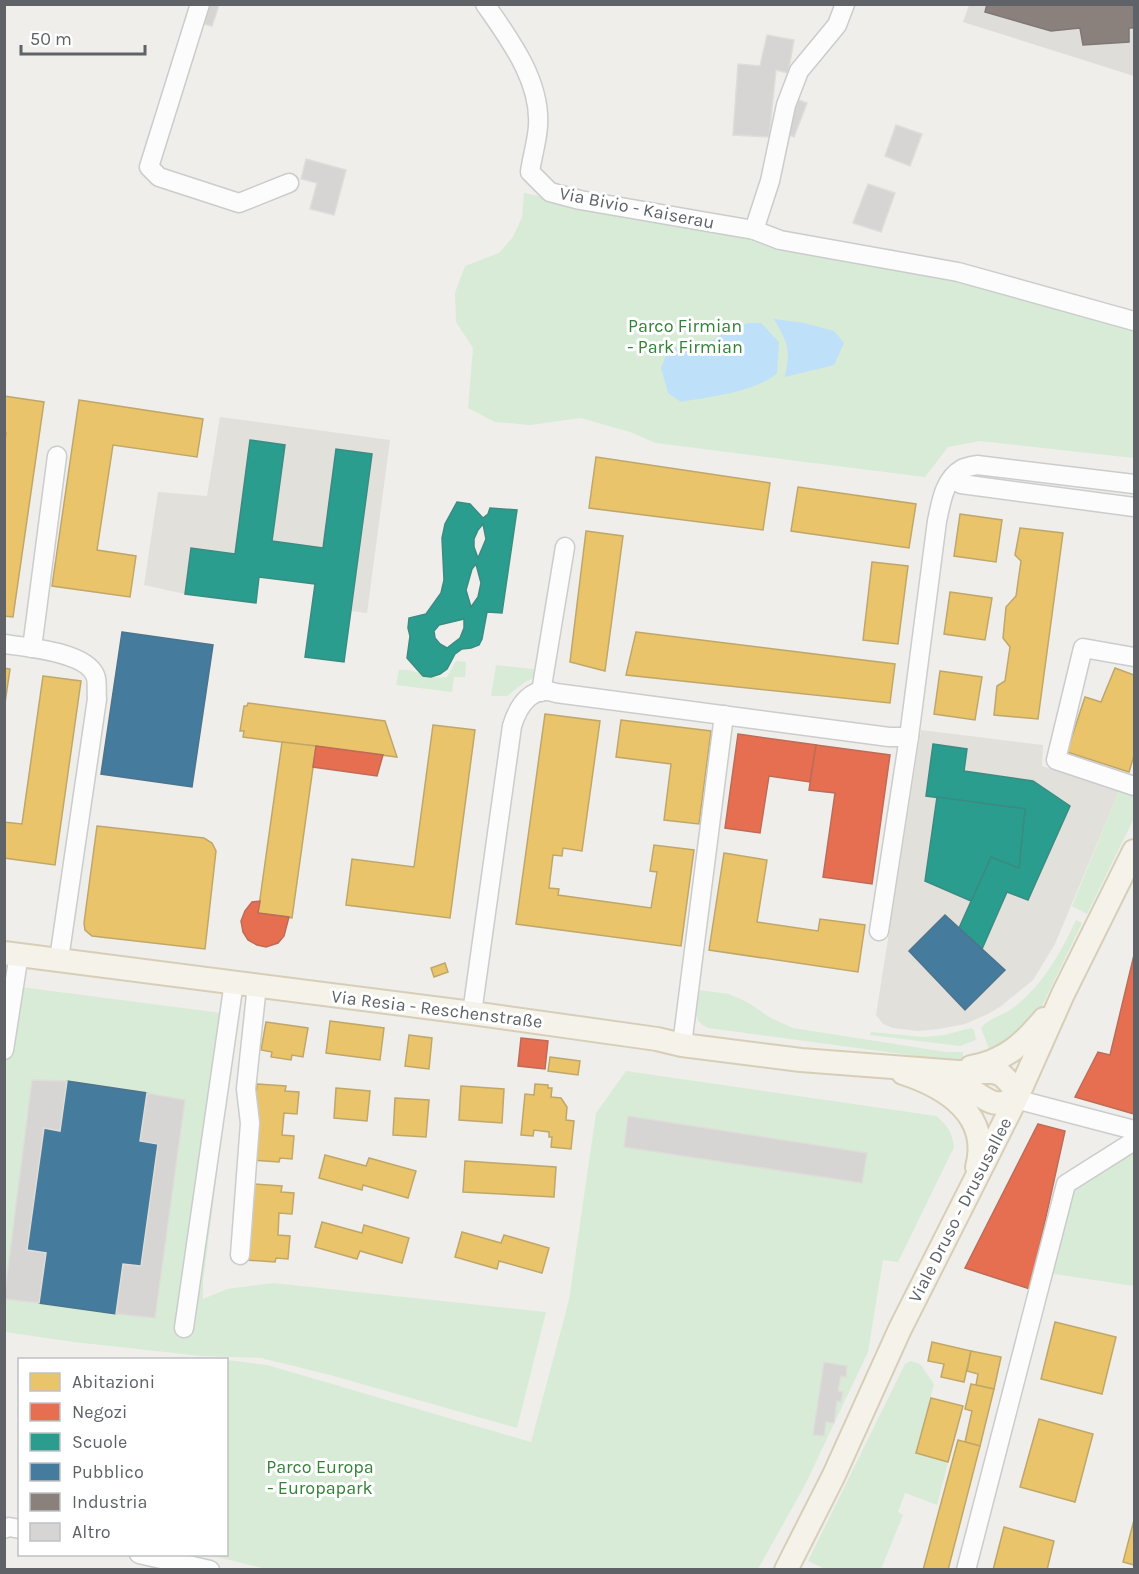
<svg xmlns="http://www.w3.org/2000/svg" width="1139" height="1574" viewBox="0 0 1139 1574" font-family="Karla,sans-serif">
<rect width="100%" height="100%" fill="#efeeea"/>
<polygon fill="#dfddda" points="969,5 1134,5 1134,76 963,22"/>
<g fill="#e2e0da">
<polygon points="220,417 390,440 367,613 351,611 371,454 337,449 323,548 272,541 285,445 251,440 235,554 185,594 144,585 158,492 207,496"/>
<polygon points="921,730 1043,745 1042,766 1119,791 1055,944 1033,980 1001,1006 988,1014 965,1024 939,1029 918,1031 893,1028 883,1024 876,1015"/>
</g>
<g fill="#d8ebd6">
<polygon points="524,193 759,239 1035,299 1134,328 1134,458 980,441 948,447 925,477 656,443 630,432 581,418 530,425 495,422 468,408 473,348 456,322 455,293 465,266 499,253 513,237 522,217"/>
<path d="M456 661 466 662 465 677H454L452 692 396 685 399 670C416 668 425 680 447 677Z"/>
<polygon points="496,665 540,670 538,676 525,682 507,696 491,696"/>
<polygon points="1119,791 1134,796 1134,818 1087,914 1072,906"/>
<path d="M1076 920 1082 923 1040 1010 1028 1027 991 1054 981 1028C988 1018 1003 1016 1013 1008 1043 985 1060 954 1076 920Z"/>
<polygon points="5,985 237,1015 203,1282 203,1299 227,1289 273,1283 546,1312 517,1428 330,1375 261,1358 201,1356 74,1342 5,1332"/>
<path d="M699 990 729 994 747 1002 771 1018 793 1028 946 1052H963V1059L947 1060 708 1028C690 1020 696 1006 699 990Z"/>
<polygon points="971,1028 974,1030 976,1040 960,1046 870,1035 871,1032 924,1037 945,1035"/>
<path d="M626 1071 936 1116C948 1126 952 1132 954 1147L898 1262 883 1260 868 1352 805 1485 758 1569 270 1570 209 1555 226 1554 227 1360 267 1365 531 1442 569 1300 596 1113Z"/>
<polygon points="1134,1148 1134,1286 1048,1273 1071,1189"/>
<polygon points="911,1361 920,1364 934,1384 916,1453 948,1462 937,1505 905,1493 898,1512 903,1515 881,1569 825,1569 808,1561 905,1364"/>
</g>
<g fill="#bfe0f9">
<path d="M774 319 804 323 834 331 844 343 834 365 785 377C791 348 788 344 774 319Z"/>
<path d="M748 323H761L779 342 777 373C757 392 709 397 681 402L668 393 661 368 668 350 713 340 732 328Z"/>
</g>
<g fill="#e9c46a" stroke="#c0a769" stroke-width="1.5">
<polygon points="4,396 44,402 13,617 4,616 4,445 6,433 4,433"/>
<polygon points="79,400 203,419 197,457 113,445 97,550 136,556 130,597 52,586"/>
<polygon points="596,457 770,483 763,530 589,508"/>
<polygon points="798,487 916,504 909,548 791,531"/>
<polygon points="960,514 1002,520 996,562 954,556"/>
<polygon points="1020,528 1063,533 1038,719 994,715 997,686 1005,681 1010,647 1003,638 1006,607 1016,596 1021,561 1015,555"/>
<polygon points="586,531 623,536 605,671 570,662"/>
<polygon points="872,562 908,566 898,644 863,640"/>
<polygon points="950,592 992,598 985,640 944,634"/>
<polygon points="636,632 895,664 890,703 626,675"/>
<polygon points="4,668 10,669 5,703 4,703"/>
<polygon points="1115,668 1134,675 1134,756 1129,772 1067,752 1085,697 1101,702"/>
<polygon points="940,671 982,677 975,720 934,714"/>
<polygon points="43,676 81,681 55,865 4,858 4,822 22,824"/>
<polygon points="248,703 385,721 397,757 243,737 244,731 240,731 244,706 247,706"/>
<polygon points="545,714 600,721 582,851 563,848 562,856 553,855 549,888 559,889 558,895 651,908 657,872 650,871 654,845 694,850 681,946 516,924"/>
<polygon points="621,720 711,731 699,824 664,820 671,764 616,757"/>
<polygon points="433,725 475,730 450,918 346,905 352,859 414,867"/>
<polygon points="282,742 316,746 292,918 258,913"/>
<polygon points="97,826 204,838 212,843 216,851 205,949 92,936 85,930 84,923"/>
<polygon points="724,853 767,860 757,922 818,931 820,919 865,925 858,972 709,950"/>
<polygon points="445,963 448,972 434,977 431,968"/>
<polygon points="330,1021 384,1028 380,1060 326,1053"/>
<polygon points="266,1022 308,1028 303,1057 292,1055 291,1060 271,1057 272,1052 261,1050"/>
<polygon points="409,1035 432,1038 429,1069 405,1066"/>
<polygon points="550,1057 580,1061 578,1075 548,1071"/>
<polygon points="257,1084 286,1086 285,1091 299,1092 297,1114 284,1113 282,1135 294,1136 292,1159 280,1158 279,1162 250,1160"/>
<polygon points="535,1084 548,1085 548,1088 552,1088 551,1097 561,1098 567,1107 566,1120 574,1121 571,1149 551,1147 552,1137 549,1137 549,1132 534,1130 533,1136 521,1135 525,1094 534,1095"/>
<polygon points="461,1086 504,1089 502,1123 459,1120"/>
<polygon points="336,1088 370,1091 367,1121 334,1118"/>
<polygon points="395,1098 429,1100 426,1137 393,1135"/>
<polygon points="325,1155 366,1166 369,1158 416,1171 408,1198 363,1185 362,1190 319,1178"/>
<polygon points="465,1161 556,1167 554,1197 463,1192"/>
<polygon points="253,1184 282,1186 281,1192 294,1193 292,1214 279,1213 278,1235 290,1236 288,1259 276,1258 275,1262 246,1260"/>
<polygon points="322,1222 362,1233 364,1225 409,1238 402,1263 360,1251 357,1259 315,1247"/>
<polygon points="462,1232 501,1243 504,1235 549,1248 542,1273 499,1261 497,1269 455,1257"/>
<polygon points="1055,1322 1116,1337 1102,1394 1041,1379"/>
<polygon points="932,1342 971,1351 964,1382 941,1377 944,1364 928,1361"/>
<polygon points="971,1351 1001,1357 994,1389 976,1385 978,1374 967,1371"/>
<polygon points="971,1384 994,1389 980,1446 965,1442 972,1411 965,1409"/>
<polygon points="931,1398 963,1406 948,1462 916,1453"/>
<polygon points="1039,1419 1093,1434 1075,1502 1020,1487"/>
<polygon points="958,1440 980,1446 948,1570 923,1570"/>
<polygon points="1134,1520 1134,1565 1123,1562"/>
<polygon points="1004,1527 1054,1541 1047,1570 993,1570"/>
</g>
<g fill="#e76f51" stroke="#be6b58" stroke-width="1.5">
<polygon points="738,734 816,745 810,782 769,776 760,833 725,828"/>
<polygon points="816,745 890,755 872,884 823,877 835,793 809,790"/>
<polygon points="316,746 383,755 377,776 313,767"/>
<polygon points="260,901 258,913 289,917 284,936 278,943 266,947 257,945 248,940 243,932 241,921 245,911 252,902"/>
<polygon points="1134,955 1134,1114 1075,1097 1098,1052 1110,1055"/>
<polygon points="521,1038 548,1041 545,1069 518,1066"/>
<polygon points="1038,1124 1065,1131 1030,1289 965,1268"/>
</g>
<g fill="#2a9d8f" stroke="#3a8c83" stroke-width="1.5" fill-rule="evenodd">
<polygon points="250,440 285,445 272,541 323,548 336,449 372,454 344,662 305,657 315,584 259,577 256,603 185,594 191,548 235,554"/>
<path d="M457 502 470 504 483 518 488 514 490 508 517 510 502 613 487 612 482 639 479 645 471 648 462 649 455 654 447 669 440 674 431 677 423 676 407 658 410 636 408 628 409 618 426 614 441 593 444 580 442 538 445 524ZM483 524 486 539 478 558 474 547V539L478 530ZM476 564 481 583 478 597 471 607 466 590 472 569ZM464 619V628L460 638 447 648 440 644 435 638 434 631 439 625Z"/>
<polygon points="933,744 967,749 964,771 1033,781 1070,806 1028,900 1007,892 982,949 959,928 991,857 1019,868 1025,809 926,796"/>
<polygon points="937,797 1025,809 1019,868 991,857 971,901 925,881"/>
</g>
<g fill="#457b9d" stroke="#4d748d" stroke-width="1.5">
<polygon points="122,632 213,645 192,787 101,774"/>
<polygon points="945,915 1005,970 965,1010 909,951"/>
<polygon points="67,1081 147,1093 140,1141 158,1144 141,1266 123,1264 116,1314 39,1303 46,1253 27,1250 44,1128 60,1131"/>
</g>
<polygon fill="#8a817c" stroke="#7d7876" stroke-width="1.5" points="987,4 1134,4 1134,28 1129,28 1129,42 1083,45 1080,28 1051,31 985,12"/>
<g fill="#d6d5d3" stroke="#deddd9" stroke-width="1.5">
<polygon points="206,4 219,5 212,26 200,23"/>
<polygon points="767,35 794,40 788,73 776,70 769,137 733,135 738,64 760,66"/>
<polygon points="796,99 807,103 794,137 783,132"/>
<polygon points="896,125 922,134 910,166 885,156"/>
<polygon points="306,159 346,170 334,215 310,209 317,183 301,179"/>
<polygon points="868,184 895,193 881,232 853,223"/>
<polygon points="32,1080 67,1081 60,1131 44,1128 27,1250 46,1253 39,1303 4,1299"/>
<polygon points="147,1093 185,1100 155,1318 116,1314 123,1264 141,1266 158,1144 140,1141"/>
<polygon points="628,1116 867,1153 862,1183 624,1147"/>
<polygon points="824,1362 847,1366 846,1377 841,1376 838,1391 843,1392 841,1402 837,1401 834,1423 826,1422 824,1436 813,1435"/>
</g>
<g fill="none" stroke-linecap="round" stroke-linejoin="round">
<g stroke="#cbcccc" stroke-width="21">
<g id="minor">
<polyline points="200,4 149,167 159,177 239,203 289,183"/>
<path d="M485 4C510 40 541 81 538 126 537 142 532 157 530 172L550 192 580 200 754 230 780 240 958 272 1134 321"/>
<polyline points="754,230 770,181 786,105 799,71 837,25 845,4"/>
<polyline points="952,479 961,484 1134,507"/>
<path d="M4 644C27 647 85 652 95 675 98 681 96 692 97 699L59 959"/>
<polyline points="32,648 57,456"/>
<polyline points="1134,657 1083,648 1056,760 1134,786"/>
<polyline points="541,692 565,547"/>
<polyline points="879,931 909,737"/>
<path d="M472 1013 512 726C518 706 532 684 556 693L889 737H909L937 521C941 503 944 479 962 469 966 467 972 466 977 465L1134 484"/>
<polyline points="682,1045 724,715"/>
<polyline points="4,1050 19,954"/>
<polyline points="1015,1099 1134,1130"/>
<polyline points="240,1255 250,1123 246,1089 257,985"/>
<polyline points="184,1328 234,982"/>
<polyline points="4,1529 9,1527 20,1529"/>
<polyline points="139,1554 210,1570"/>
<polyline points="966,1570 1066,1184 1134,1141"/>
</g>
</g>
<g stroke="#d7ceb8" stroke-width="26">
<g id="major">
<polyline points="4,953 472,1013 657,1039 682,1045 801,1060 958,1072 994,1072 1002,1075 1010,1083 1015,1090 1015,1099"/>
<path d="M971 1067C1005 1061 1023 1044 1044 1019"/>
<path d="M903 1073C946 1087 991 1115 977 1167"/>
<path d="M937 1077C947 1080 957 1082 966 1087 985 1097 992 1110 1015 1099"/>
<polyline points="786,1570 834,1475 900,1329 1018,1095 1063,994 1134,851"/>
</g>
</g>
<use href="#minor" stroke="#fdfcfc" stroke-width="18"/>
<use href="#major" stroke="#f4f2e9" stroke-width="22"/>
</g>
<g text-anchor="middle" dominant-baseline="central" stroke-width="6" stroke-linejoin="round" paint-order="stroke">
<g font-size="18" fill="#5f6368" stroke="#fff">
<text transform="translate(637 208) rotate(11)">Via Bivio - Kaiserau</text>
<text transform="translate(437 1009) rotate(7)">Via Resia - Reschenstraße</text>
<text transform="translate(960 1210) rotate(-63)">Viale Druso - Drususallee</text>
</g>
<g font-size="18" fill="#348238" stroke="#fff">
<text x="685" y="326">Parco Firmian<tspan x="685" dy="21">- Park Firmian</tspan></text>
<text x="320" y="1467">Parco Europa<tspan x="320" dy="21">- Europapark</tspan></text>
</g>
</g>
<rect width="1139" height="1574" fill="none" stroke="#5f6368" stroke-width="12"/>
<rect x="18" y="1358" width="210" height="198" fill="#ffffff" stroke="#bfc1c3" stroke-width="1.5"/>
<rect x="30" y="1373" width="30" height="18" fill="#e9c46a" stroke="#bfc1c3" stroke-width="1.5"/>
<text x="72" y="1388" font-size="18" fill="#5f6368">Abitazioni</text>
<rect x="30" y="1403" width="30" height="18" fill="#e76f51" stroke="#bfc1c3" stroke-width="1.5"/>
<text x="72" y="1418" font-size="18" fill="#5f6368">Negozi</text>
<rect x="30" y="1433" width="30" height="18" fill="#2a9d8f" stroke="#bfc1c3" stroke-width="1.5"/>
<text x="72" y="1448" font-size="18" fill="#5f6368">Scuole</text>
<rect x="30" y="1463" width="30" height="18" fill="#457b9d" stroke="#bfc1c3" stroke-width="1.5"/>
<text x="72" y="1478" font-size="18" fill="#5f6368">Pubblico</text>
<rect x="30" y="1493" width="30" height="18" fill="#8a817c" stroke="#bfc1c3" stroke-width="1.5"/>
<text x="72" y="1508" font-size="18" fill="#5f6368">Industria</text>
<rect x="30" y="1523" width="30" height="18" fill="#d6d5d3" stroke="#bfc1c3" stroke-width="1.5"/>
<text x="72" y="1538" font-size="18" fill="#5f6368">Altro</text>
<path d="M21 45v9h124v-9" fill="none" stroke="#5f6368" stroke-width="3"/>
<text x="30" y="45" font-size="18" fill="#5f6368" stroke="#ffffff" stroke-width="4.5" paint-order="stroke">50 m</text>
</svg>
